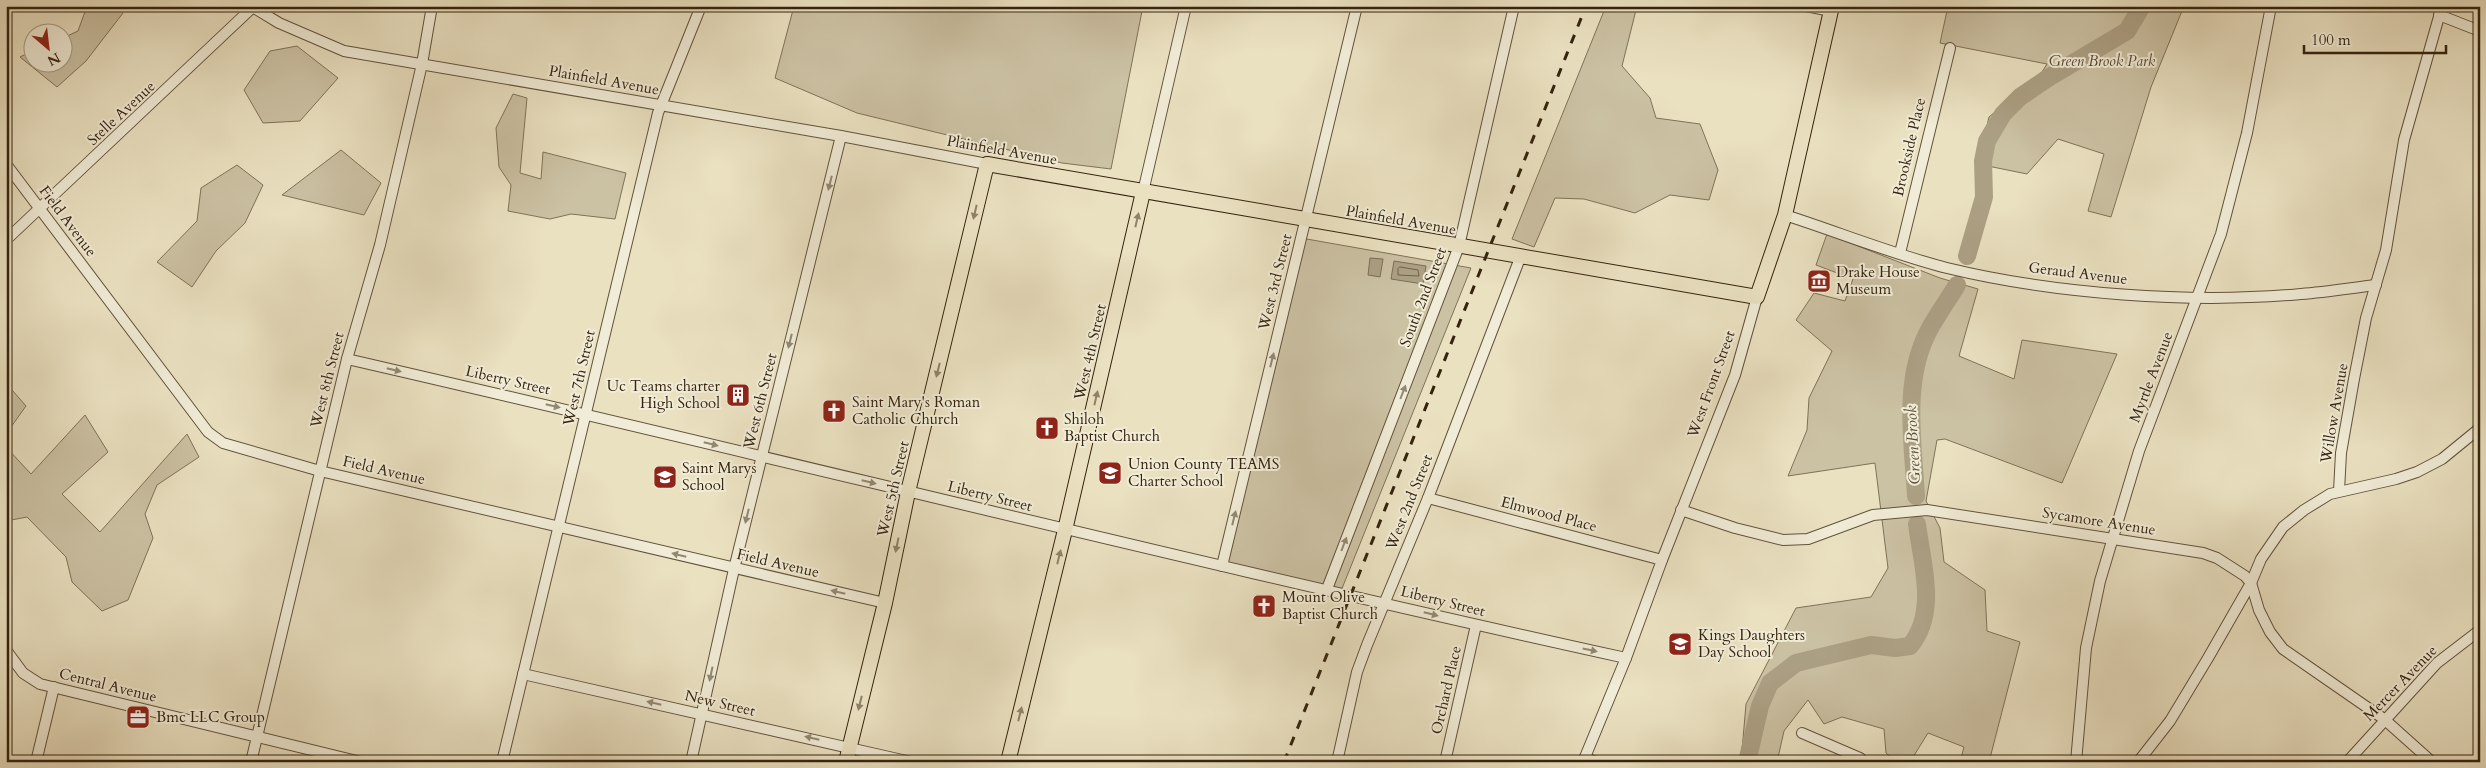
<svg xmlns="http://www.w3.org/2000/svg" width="2486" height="768" viewBox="0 0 2486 768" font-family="Cardo,serif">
<rect width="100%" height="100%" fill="#eae1c1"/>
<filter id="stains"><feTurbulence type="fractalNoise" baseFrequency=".004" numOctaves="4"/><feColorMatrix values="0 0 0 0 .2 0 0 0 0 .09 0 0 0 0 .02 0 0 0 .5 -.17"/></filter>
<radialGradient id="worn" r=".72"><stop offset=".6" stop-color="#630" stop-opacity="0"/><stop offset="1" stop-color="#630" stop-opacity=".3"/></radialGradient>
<g fill="#cbc1a3" stroke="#807258">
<polygon points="87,6 115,6 123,13 86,61 57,87 20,57 32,51 32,62 62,62 63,38 78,31"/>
<polygon points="794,6 1143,6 1111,169 1062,163 857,113 775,78"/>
<polygon points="1606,6 1637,6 1622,66 1650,98 1656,118 1700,124 1718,170 1709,200 1670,195 1635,213 1584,199 1555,198 1534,247 1512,239"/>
<polygon points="1948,6 2184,6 2151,87 2111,217 2088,211 2104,154 2058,139 2027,174 1978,164 1989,117 2042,72 2047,64 1940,43"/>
<polygon points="297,46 338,78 300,121 263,123 244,90 270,51"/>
<polygon points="513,94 527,98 520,173 541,179 543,152 626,173 615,219 571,214 550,219 508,211 511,185 499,167 496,128"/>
<polygon points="341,150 381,183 364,215 282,195"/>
<polygon points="237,165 263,185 245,223 216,251 192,287 157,262 197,221 201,188"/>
<polygon points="1827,234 1940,278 1978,289 1959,356 2014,379 2022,340 2117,354 2062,483 1945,439 1937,440 1926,501 1940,528 1944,562 1985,590 1987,631 2020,642 1989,762 1960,762 1964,747 1928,733 1910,762 1896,762 1886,753 1884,729 1842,717 1824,724 1808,700 1784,731 1777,762 1741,762 1746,704 1796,608 1871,597 1888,568 1875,463 1788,476 1807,430 1809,398 1832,351 1796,320 1814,293 1845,301 1853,279 1816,265"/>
<polygon points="1301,238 1471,268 1341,591 1225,564"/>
<polygon points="6,383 26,406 6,434"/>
<polygon points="85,415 108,452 62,494 100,532 187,434 199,457 157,485 145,514 153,538 128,600 102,611 72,582 66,557 27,517 6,521 6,447 31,474"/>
</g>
<g fill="#aca084" stroke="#7c6e55">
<polygon points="1370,258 1383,259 1380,277 1368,275"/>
<polygon points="1394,261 1426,266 1423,284 1391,279"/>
</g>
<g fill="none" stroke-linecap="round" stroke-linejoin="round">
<polygon stroke="#706249" stroke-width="1" points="1400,267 1418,270 1419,276 1398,275 1398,269"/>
<g stroke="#aca084" stroke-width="18">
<polyline points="1967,256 1984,197 1983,161 1987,141 2003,114 2020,97 2048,78 2127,31 2142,6"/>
<path d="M1916 496C1913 442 1902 381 1929 330 1937 315 1948 300 1957 285"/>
<path d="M1747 762 1760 706 1770 683 1796 663 1871 645 1895 648 1910 646C1938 612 1922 564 1917 524"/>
</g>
<g stroke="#62523b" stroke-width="12">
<g id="minor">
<polyline points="251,6 279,23 344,51 841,136 987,164"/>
<polyline points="1806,6 1831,11"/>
<polyline points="2439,15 2480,31"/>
<polyline points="6,164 208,432 223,443 320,471 885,603"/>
<polyline points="1143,192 1186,6"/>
<path d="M1785 215C1838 232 1892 254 1947 268 2054 294 2191 304 2301 294 2326 292 2351 288 2376 285"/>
<polyline points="6,240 254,6"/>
<polyline points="1900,253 1950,48"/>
<path d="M347 359C774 457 1198 564 1626 658"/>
<polyline points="2339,491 2341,453 2354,379 2366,318 2386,250 2404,140 2442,6"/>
<polyline points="1428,498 1662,560"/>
<polyline points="1681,510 1735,528 1783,540 1808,539 1873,515 1927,510 2203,553 2217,558 2245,576 2251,583 2259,610 2270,632 2283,649 2384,719 2432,762"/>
<polyline points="1222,566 1357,6"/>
<polyline points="1327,589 1459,246 1514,6"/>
<polyline points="6,650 23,673 40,684 361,762"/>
<polyline points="523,674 911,762"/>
<polyline points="1802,733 1860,758 1859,762"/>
<polyline points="1585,758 1596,762"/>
<polyline points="36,762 54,687"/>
<polyline points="251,762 347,359 380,245 422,64 432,6"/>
<polyline points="502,762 658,113 701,6"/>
<polyline points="691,762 734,569 841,136"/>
<polyline points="1337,762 1357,672 1367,645 1428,498 1520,258"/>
<polyline points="1445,762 1476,625"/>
<polyline points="1583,762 1626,658 1662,560 1735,375 1757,297"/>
<polyline points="2076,762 2086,648 2100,581 2139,451 2221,234 2247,133 2271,6"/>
<polyline points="2138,762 2170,721 2208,658 2251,583 2261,559 2283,527 2304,510 2330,494 2396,479 2417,472 2442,459 2480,428"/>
<polyline points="2347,762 2437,663 2480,630"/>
</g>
</g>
<g stroke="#35230e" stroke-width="16">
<g id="major">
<polyline points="846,762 885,603 908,492 987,164 1757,297 1785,215 1832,6"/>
<polyline points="1008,762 1065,530 1143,192"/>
</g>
</g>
<use href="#minor" stroke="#f1ecd7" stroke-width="10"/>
<use href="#major" stroke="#eae1c1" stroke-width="14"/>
<polyline stroke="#35230e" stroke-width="3" stroke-dasharray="9 9" stroke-linecap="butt" points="1284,762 1586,6"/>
</g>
<defs><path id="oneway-solid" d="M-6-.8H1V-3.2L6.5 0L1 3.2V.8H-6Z" transform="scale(1.25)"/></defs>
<g fill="#938872">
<use href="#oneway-solid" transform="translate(830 183) rotate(104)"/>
<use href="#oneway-solid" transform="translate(790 341) rotate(104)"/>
<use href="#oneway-solid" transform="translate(1272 360) rotate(-76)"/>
<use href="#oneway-solid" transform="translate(394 370) rotate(13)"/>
<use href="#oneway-solid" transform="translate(1403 392) rotate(-69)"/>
<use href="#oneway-solid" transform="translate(553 406) rotate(13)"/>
<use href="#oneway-solid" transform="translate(711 444) rotate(14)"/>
<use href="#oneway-solid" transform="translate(869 482) rotate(14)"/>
<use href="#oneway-solid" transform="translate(747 516) rotate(104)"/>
<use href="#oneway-solid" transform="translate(1234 518) rotate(-76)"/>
<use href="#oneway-solid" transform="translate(1344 544) rotate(-69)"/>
<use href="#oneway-solid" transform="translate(679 555) rotate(-166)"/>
<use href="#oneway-solid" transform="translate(838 592) rotate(-167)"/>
<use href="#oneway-solid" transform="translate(1431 614) rotate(14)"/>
<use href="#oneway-solid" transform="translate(1590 650) rotate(12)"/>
<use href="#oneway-solid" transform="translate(711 674) rotate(102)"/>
<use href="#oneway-solid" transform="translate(654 703) rotate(-167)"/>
<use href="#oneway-solid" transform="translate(812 738) rotate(-167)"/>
</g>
<g fill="#908268">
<use href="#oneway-solid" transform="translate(975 212) rotate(103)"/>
<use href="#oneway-solid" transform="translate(1137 220) rotate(-77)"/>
<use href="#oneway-solid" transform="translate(938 370) rotate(104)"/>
<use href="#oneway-solid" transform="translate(1096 398) rotate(-77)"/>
<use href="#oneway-solid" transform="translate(897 545) rotate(102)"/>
<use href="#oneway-solid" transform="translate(1059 557) rotate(-76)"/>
<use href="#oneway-solid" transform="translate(860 703) rotate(104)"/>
<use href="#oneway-solid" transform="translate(1020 714) rotate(-76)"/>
</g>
<defs>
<g id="museum-square" transform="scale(1.25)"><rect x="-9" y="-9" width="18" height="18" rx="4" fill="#8f2418" stroke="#f1ecd7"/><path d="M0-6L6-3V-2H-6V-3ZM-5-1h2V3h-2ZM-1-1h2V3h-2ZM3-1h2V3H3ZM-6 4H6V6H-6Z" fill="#fff"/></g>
<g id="building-square" transform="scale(1.25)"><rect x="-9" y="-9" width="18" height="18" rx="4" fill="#8f2418" stroke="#f1ecd7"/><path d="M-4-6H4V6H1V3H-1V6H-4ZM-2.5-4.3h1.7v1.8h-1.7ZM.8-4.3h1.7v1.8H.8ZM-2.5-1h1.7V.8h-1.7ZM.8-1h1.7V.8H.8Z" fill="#fff"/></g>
<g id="church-square" transform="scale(1.25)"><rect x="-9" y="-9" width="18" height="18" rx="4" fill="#8f2418" stroke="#f1ecd7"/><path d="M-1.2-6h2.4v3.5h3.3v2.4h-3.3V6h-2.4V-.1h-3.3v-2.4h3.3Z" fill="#fff"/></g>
<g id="school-square" transform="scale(1.25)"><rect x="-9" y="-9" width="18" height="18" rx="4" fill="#8f2418" stroke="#f1ecd7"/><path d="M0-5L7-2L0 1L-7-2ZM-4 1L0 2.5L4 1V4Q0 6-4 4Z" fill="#fff"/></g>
<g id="office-square" transform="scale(1.25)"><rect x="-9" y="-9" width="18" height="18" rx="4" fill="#8f2418" stroke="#f1ecd7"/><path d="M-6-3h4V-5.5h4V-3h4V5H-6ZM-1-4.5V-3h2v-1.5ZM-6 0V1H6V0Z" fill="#fff"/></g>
</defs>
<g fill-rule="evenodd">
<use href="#museum-square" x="1819" y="281"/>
<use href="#building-square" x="738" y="395"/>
<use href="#church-square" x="834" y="411"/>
<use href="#church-square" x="1047" y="428"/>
<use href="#school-square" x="1110" y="473"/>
<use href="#school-square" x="665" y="477"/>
<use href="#church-square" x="1264" y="606"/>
<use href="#school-square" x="1680" y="644"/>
<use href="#office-square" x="138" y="717"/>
</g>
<g text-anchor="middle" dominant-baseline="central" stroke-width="4" stroke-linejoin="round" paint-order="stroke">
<g font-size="15" font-style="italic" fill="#5a4a33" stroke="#f1ecd7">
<text x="2102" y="61">Green Brook Park</text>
</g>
<g font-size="15" fill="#35230e" stroke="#f1ecd7">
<text transform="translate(604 80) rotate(10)">Plainfield Avenue</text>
<text transform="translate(121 113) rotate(-43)">Stelle Avenue</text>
<text transform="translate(1909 147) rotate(-77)">Brookside Place</text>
<text transform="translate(1002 150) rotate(10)">Plainfield Avenue</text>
<text transform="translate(1401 220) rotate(10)">Plainfield Avenue</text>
<text transform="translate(68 221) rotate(53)">Field Avenue</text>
<text transform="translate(2078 273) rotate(7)">Geraud Avenue</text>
<text transform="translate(1275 282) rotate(-76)">West 3rd Street</text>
<text transform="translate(1423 297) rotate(-69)">South 2nd Street</text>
<text transform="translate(1090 352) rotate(-77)">West 4th Street</text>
<text transform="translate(2151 377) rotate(-69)">Myrtle Avenue</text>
<text transform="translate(579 378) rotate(-77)">West 7th Street</text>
<text transform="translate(327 380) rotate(-76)">West 8th Street</text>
<text transform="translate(508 380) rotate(13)">Liberty Street</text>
<text transform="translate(1711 384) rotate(-70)">West Front Street</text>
<text transform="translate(760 401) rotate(-76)">West 6th Street</text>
<text transform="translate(2334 413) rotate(-80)">Willow Avenue</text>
<text transform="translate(384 470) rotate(13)">Field Avenue</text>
<text transform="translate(893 489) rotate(-77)">West 5th Street</text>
<text transform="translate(990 496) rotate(14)">Liberty Street</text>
<text transform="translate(1409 502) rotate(-68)">West 2nd Street</text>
<text transform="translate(1549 514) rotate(15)">Elmwood Place</text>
<text transform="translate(2099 521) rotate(9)">Sycamore Avenue</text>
<text transform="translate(778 563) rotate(13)">Field Avenue</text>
<text transform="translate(1443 601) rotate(14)">Liberty Street</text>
<text transform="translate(2400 683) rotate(-46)">Mercer Avenue</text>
<text transform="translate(108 685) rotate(14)">Central Avenue</text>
<text transform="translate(1446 690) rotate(-77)">Orchard Place</text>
<text transform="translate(720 703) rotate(13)">New Street</text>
</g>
<g font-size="15" fill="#35230e" stroke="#f1ecd7" text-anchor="start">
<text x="1836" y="272">Drake House<tspan x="1836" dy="17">Museum</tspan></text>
<text x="720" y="386" text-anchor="end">Uc Teams charter<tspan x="720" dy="17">High School</tspan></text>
<text x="852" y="402">Saint Mary's Roman<tspan x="852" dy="17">Catholic Church</tspan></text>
<text x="1064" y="419">Shiloh<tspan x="1064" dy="17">Baptist Church</tspan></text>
<text x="1128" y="464">Union County TEAMS<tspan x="1128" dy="17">Charter School</tspan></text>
<text x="682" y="468">Saint Marys<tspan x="682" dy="17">School</tspan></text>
<text x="1282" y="597">Mount Olive<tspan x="1282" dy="17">Baptist Church</tspan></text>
<text x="1698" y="635">Kings Daughters<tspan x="1698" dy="17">Day School</tspan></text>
<text x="156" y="717">Bmc LLC Group</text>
</g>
<g font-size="16" font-style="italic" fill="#5f4f37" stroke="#f1ecd7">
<text transform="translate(1913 445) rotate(-93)">Green Brook</text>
</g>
</g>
<rect width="2486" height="768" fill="none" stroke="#eae1c1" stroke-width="25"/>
<rect x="8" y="8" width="2471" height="753" fill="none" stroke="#35230e" stroke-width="2.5"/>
<rect x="12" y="12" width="2461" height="743" fill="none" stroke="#35230e"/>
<g transform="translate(48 48) rotate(152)"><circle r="24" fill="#f1ecd7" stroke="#a69c87"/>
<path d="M0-4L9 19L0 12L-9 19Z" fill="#8f2418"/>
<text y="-8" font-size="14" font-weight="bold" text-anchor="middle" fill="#35230e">N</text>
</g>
<path d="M2304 45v8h142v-8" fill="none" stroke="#35230e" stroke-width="2.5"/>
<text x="2311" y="45" font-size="15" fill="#35230e" stroke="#f1ecd7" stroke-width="4" paint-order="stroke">100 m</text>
<rect width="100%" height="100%" filter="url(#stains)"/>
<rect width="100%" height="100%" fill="url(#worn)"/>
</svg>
